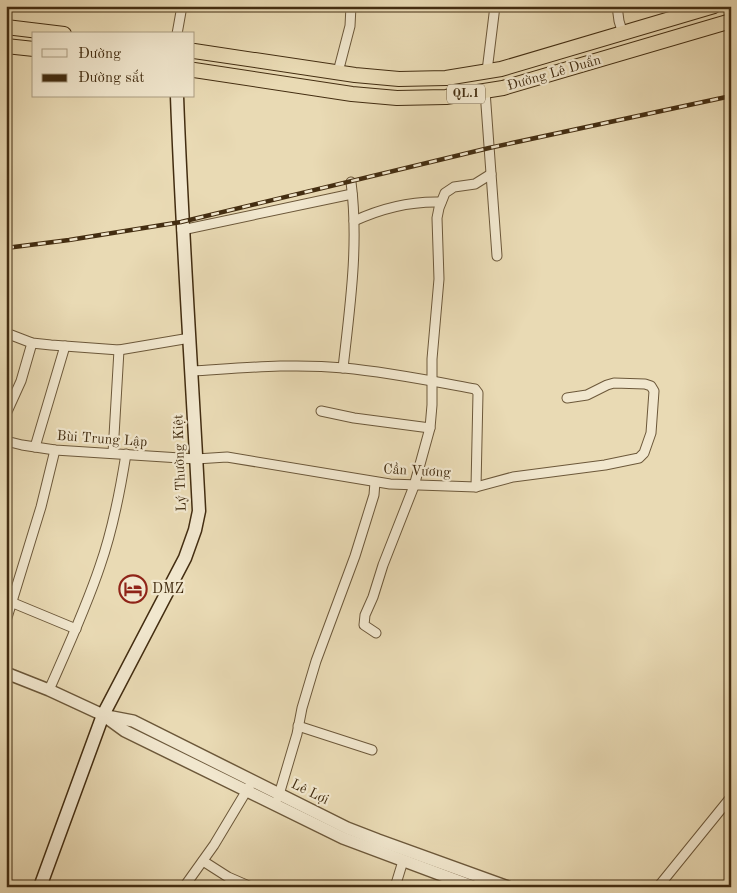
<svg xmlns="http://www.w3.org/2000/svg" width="737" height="893" viewBox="0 0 737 893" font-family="'Old Standard TT',serif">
<rect width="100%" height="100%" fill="#e9dab4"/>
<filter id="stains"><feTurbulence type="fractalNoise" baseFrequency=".004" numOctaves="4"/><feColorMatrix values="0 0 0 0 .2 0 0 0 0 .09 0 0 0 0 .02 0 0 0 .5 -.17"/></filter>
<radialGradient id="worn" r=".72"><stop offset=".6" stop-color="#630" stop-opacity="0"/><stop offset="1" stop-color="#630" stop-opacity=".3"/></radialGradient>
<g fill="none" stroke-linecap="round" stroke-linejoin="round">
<g stroke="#6c583a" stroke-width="11">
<g id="minor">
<polyline points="617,6 619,21 623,34"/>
<polyline points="177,34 182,6"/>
<polyline points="487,71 495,6"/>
<polyline points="338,72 350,26 351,6"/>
<polyline points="485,91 497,256"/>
<path d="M354 221C382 208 409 201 441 202"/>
<polyline points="182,230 352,194"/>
<polyline points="6,333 32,343 51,345 119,350 190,338"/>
<path d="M343 368C350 306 359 244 351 182"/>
<path d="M192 371C242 368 293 363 344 368 388 372 432 381 475 389L478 393 476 487"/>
<polyline points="321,411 354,418 430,428"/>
<polyline points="6,414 21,381 32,343"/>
<polyline points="6,441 22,445 55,450 196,459 227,457 390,484 476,487 513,477 605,465 639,458 644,453 651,433 654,391 651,386 645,384 614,383 607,385 587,395 567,398"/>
<polyline points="35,447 65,346"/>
<polyline points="113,453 119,350"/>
<polyline points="6,600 76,629"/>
<polyline points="6,621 41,507 55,450"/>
<polyline points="376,633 364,625 365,615 373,597 383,565 414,486 430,428 432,405 432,359 439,279 437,218 439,208 445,193 454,187 475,184 491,174"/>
<path d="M49 690C67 649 86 608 100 566 113 529 120 492 126 454"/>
<polyline points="298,726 372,750"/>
<polyline points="278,798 297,734 302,708 316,661 355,556 374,495 375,482"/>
<polyline points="203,861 228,877 251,887"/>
<polyline points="184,887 214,845 250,785"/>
<polyline points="395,887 403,861"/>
<polyline points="658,887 731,797"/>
</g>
</g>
<g stroke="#6c583a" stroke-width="14">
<g id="tertiary">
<polyline points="6,673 49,690 103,715 125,731 343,838 474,887"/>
<polyline points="107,716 133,721 347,828 378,840 508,887"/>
</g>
</g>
<g stroke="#432d11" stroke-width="15">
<path id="secondary" d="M40 887 103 715 185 558 195 530 199 511C192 373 182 235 177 96"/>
</g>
<g stroke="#432d11" stroke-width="16">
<g id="trunk">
<polyline points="6,27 64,34"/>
<polyline points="6,46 34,49"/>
<polyline points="194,51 355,75 399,79 446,78 501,69 714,6"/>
<polyline points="194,70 352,94 397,98 446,97 503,88 731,21"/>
</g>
</g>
<use href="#minor" stroke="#f1e7ce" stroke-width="9"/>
<use href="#tertiary" stroke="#f1e7ce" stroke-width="11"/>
<use href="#secondary" stroke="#f1e7ce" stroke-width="12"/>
<use href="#trunk" stroke="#e9dab4" stroke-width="14"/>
<g stroke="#432d11" stroke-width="4.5">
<polyline id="rail" points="6,248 69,240 181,222 489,148 731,96"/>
</g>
<use href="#rail" stroke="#f1e7ce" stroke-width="2.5" stroke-dasharray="8" stroke-linecap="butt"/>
</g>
<defs>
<g id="hotel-ring" transform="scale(1.4375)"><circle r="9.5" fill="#f1e7ce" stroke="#8f2418" stroke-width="1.5"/><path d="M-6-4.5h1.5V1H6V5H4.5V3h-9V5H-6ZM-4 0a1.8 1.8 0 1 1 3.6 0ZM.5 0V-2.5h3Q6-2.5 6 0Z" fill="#8f2418"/></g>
</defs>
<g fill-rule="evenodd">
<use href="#hotel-ring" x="133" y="589"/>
</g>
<g text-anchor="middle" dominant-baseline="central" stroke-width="4.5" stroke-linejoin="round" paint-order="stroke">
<rect fill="#f1e7ce" stroke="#77654a" stroke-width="1" x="447" y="84.5" width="38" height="19" rx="4"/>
<g font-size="12" font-weight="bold" fill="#432d11">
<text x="466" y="94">QL.1</text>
</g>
<g font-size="14" fill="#432d11" stroke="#f1e7ce">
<text transform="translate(554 73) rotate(-16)">Đường Lê Duẩn</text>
<text transform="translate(102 439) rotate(4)">Bùi Trung Lập</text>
<text transform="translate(180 463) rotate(-92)">Lý Thường Kiệt</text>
<text transform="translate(417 471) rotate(3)">Cần Vương</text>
<text transform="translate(310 792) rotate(26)">Lê Lợi</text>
</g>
<g font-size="14" fill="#432d11" stroke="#f1e7ce" text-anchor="start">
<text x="152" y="589">DMZ</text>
</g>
</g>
<rect width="737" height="893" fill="none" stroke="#e9dab4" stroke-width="25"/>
<rect x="8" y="8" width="722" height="878" fill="none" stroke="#432d11" stroke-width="2.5"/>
<rect x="12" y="12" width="712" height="868" fill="none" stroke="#432d11"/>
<rect x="32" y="32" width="162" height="65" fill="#f1e7ce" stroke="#ab9d82"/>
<rect x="42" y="49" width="25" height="8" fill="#f1e7ce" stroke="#ab9d82"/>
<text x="78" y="58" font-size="15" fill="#432d11">Đường</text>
<rect x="42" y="74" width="25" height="8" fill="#432d11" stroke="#ab9d82"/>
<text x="78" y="82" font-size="15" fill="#432d11">Đường sắt</text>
<rect width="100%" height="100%" filter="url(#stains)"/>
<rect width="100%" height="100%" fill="url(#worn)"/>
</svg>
